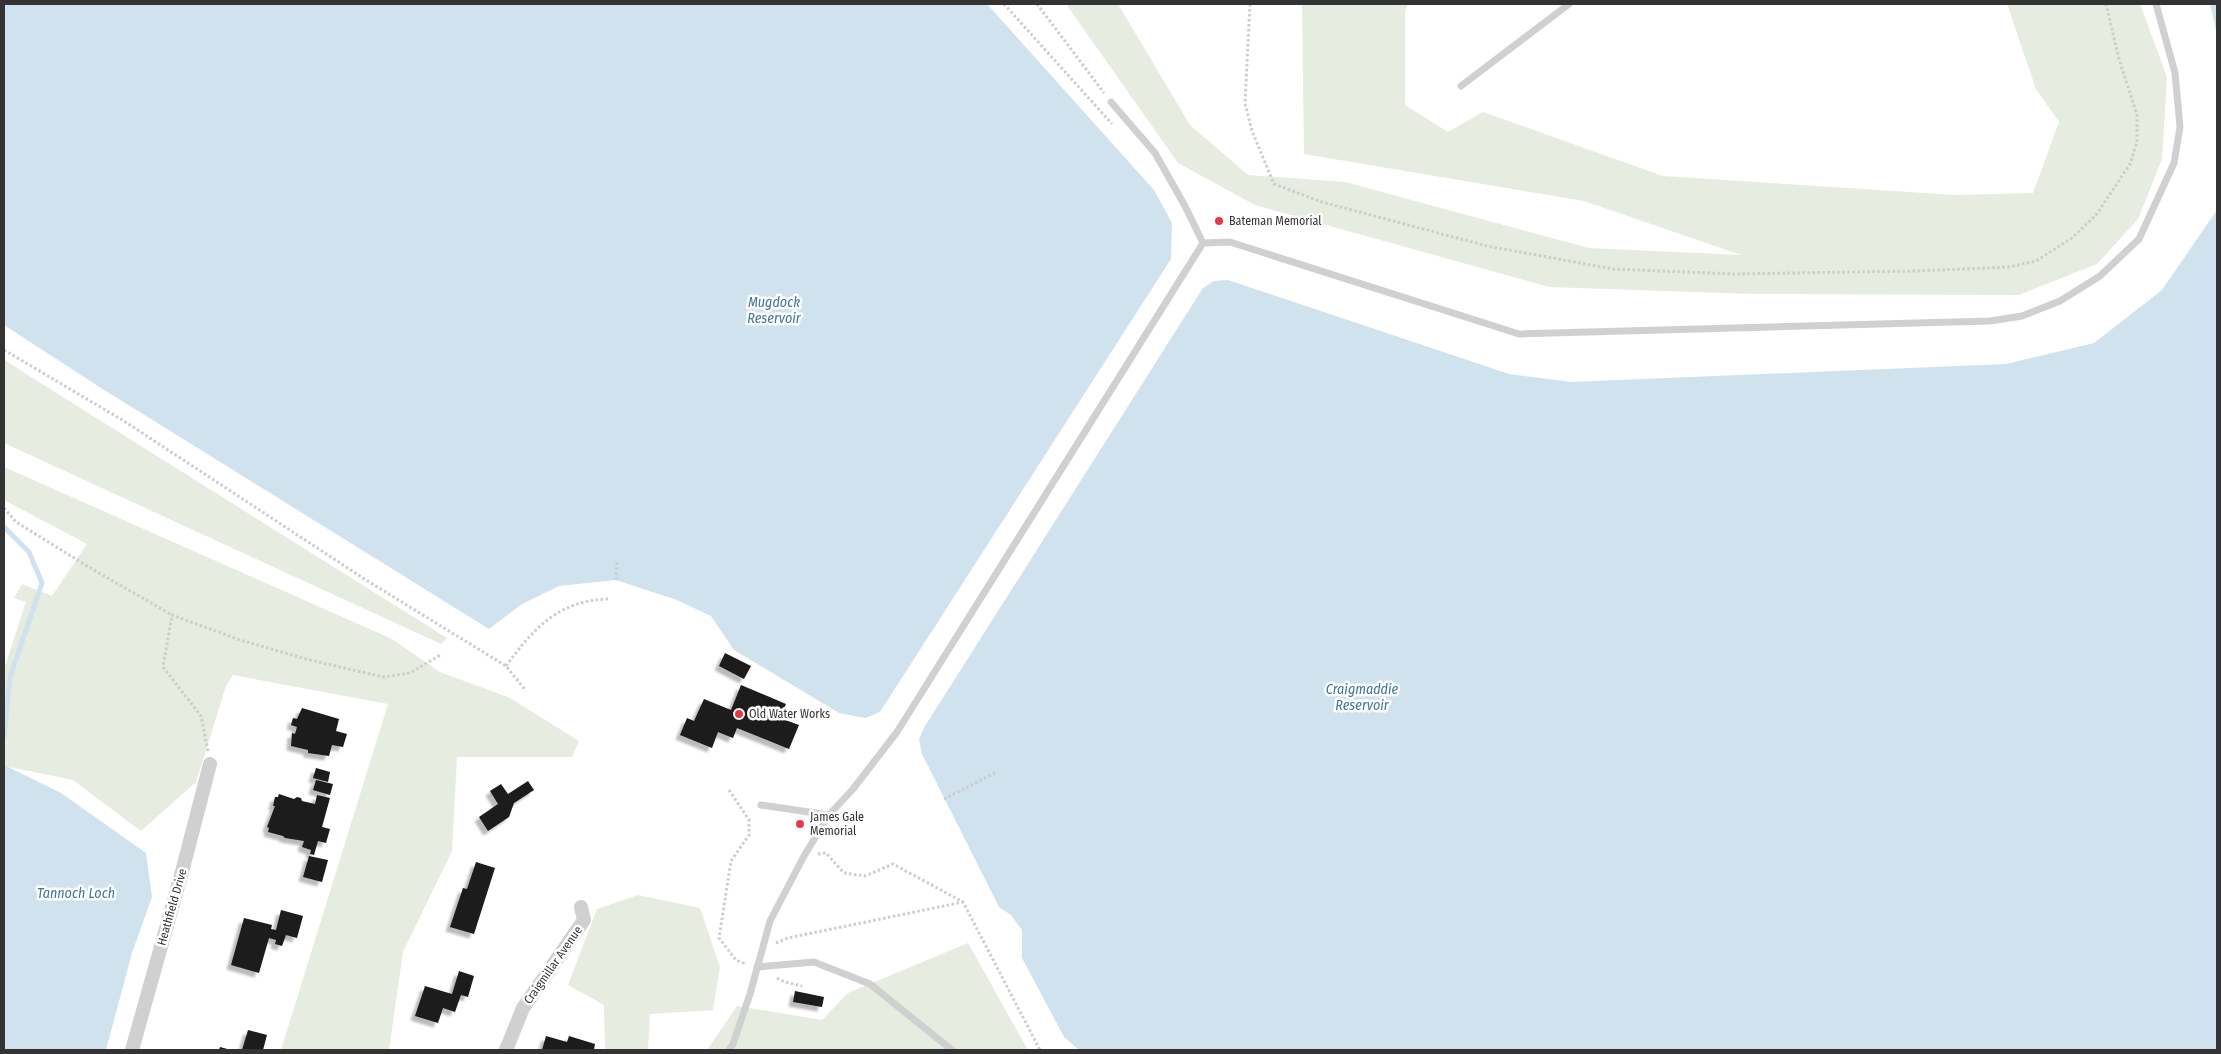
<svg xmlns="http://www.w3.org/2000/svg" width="2221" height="1054" viewBox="0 0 2221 1054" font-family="'Fira Sans Condensed',sans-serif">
<defs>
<filter id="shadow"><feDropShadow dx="-4.5" dy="4.5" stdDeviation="1" flood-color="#0004"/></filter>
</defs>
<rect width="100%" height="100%" fill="#fff"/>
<g fill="#e6ecdf">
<polygon points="1066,4 1118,4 1190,125 1248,175 1345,182 1589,248 1741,255 1584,201 1304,154 1302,4 1408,4 1405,12 1405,105 1448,132 1483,112 1663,176 1955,195 2033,193 2059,122 2036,89 2007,4 2140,4 2167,77 2162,159 2138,219 2097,264 2019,295 1754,294 1549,287 1255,205 1178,163"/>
<polygon points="4,359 23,372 447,638 441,644 4,443"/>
<polygon points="4,467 392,639 440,672 510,698 579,741 572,757 457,757 452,851 403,952 389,1050 281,1050 388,704 233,675 226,686 196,782 141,831 73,780 4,766 4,669 26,602 14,598 22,584 52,596 87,544 4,500"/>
<polygon points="638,895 700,908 720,967 713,1010 650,1014 648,1050 605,1050 604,1005 568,985 597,909"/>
<polygon points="968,943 1028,1050 707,1050 737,1006 822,1020 848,993"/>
</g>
<g fill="#cfe2ee">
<polygon points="4,4 987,4 1154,190 1172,223 1171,259 880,712 865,718 839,713 734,650 711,616 677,600 616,580 559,586 522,604 489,629 101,388 4,325"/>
<polygon points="2210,4 2217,4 2217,34"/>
<polygon points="2217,210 2217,1050 1079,1050 1064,1037 1022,958 1022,930 1011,915 999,907 922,754 919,739 925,726 1203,288 1214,281 1228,280 1509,374 1572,382 2006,364 2094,343 2162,290"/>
<polygon points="4,765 61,793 146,853 152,897 132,953 106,1050 4,1050"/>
</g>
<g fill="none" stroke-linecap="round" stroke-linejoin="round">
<polyline stroke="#cfe2ee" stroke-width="5" points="4,527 29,552 42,583 10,677 4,737"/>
</g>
<g fill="#1a1a1a" filter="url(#shadow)">
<polygon points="725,653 751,666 744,679 719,666"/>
<polygon points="741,685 786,704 780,718 799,725 789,749 737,728 733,738 718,732 712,748 680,735 687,718 694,721 704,699 731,710"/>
<polygon points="302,708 339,719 336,731 347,734 343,747 332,745 329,756 308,753 308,750 291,746 292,733 295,734 297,727 291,725 293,718 297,719"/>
<polygon points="316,768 330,772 328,782 313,778"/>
<polygon points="316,780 333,784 330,795 313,790"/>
<polygon points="528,781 534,790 514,803 509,817 488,831 479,817 498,804 490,791 501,784 508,794"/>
<polygon points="279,794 294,799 297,797 301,798 302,801 315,804 317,795 330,798 322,827 330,829 326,843 318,841 314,855 310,854 311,850 302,847 304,841 285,838 283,836 268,832 269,828 267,827 275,806 273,806 275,797 278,797"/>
<polygon points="309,856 328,860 322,882 303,877"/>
<polygon points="476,862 495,868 474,934 450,927 463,888 467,889"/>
<polygon points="281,910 303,916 297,938 286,935 282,946 275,944 276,940 269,938 259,973 231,965 244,918 272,925 271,929 276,930"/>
<polygon points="459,971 474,976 468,997 461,995 455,1012 443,1008 438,1023 415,1016 425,986 452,994"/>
<polygon points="795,991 824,997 822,1007 793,1002"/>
<polygon points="248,1030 267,1035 263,1050 242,1050"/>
<polygon points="546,1036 567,1042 569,1036 595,1044 594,1050 542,1050"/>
<polygon points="220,1047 231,1050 219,1050"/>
</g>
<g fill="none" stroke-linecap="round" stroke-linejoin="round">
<g stroke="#cdcdcd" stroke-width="3" stroke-dasharray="2.5 2.5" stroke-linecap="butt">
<polyline points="1004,4 1112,124"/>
<polyline points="1037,4 1104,93"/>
<polyline points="1250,4 1245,103 1252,131 1274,184 1322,202 1487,246 1613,269 1733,274 1915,271 2009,267 2036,261 2072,238 2096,215 2130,164 2137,142 2137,115 2119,59 2106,4"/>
<polyline points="4,350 124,421 366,580 506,666 526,691"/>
<polyline points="4,508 16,522 92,569 172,615"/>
<polyline points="616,580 617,560"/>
<path d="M506 666C533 629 559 600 608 599"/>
<polyline points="208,751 201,716 163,667 172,615 240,640 306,659 383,677 410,673 442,654"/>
<polyline points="729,790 749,820 749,835 731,861 719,938 736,960 746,964"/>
<polyline points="944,799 995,773"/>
<polyline points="818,854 826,853 844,873 865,876 893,864 963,902 1040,1050"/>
<polyline points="776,943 788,938 963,902"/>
<polyline points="777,978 785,982 802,986"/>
</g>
<g stroke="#d0d0d0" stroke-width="7">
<polyline points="1461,86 1569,4"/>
<polyline points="1111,102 1155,153 1185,206 1203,243"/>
<polyline points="761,805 829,815"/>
<polyline points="757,967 814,962 870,984 952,1050"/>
<polyline points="729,1050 733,1044 750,994 770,921 804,856 829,815 853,789 897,732 1203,243 1230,242 1519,334 1990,321 2022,316 2060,301 2100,276 2139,239 2174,163 2180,127 2175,73 2156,4"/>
</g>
<g stroke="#d0d0d0" stroke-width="14">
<polyline points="132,1050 183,868 210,764"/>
<polyline points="506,1050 523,1008 584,920 581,907"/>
</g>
</g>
<g fill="#e63946" stroke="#fff" stroke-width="2">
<circle cx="1219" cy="221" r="5"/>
<circle cx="739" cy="714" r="5"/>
<circle cx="800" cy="824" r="5"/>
</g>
<g text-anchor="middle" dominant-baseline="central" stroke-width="5" stroke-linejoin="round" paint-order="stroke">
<g font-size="12" fill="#333" stroke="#fff" text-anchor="start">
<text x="1229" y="221">Bateman Memorial</text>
<text x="749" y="714">Old Water Works</text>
<text x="810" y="817">James Gale<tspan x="810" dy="14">Memorial</tspan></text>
</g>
<g font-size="12" fill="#333" stroke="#fff">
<text transform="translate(172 907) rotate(-74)">Heathfield Drive</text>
<text transform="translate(553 965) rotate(-55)">Craigmillar Avenue</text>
</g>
<g font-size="14" font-style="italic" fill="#3f7597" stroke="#fff">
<text x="774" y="302">Mugdock<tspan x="774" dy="16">Reservoir</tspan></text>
<text x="1362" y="689">Craigmaddie<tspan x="1362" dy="16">Reservoir</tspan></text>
<text x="76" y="893">Tannoch Loch</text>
</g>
</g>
<rect width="2221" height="1054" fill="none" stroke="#333333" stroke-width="10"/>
</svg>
